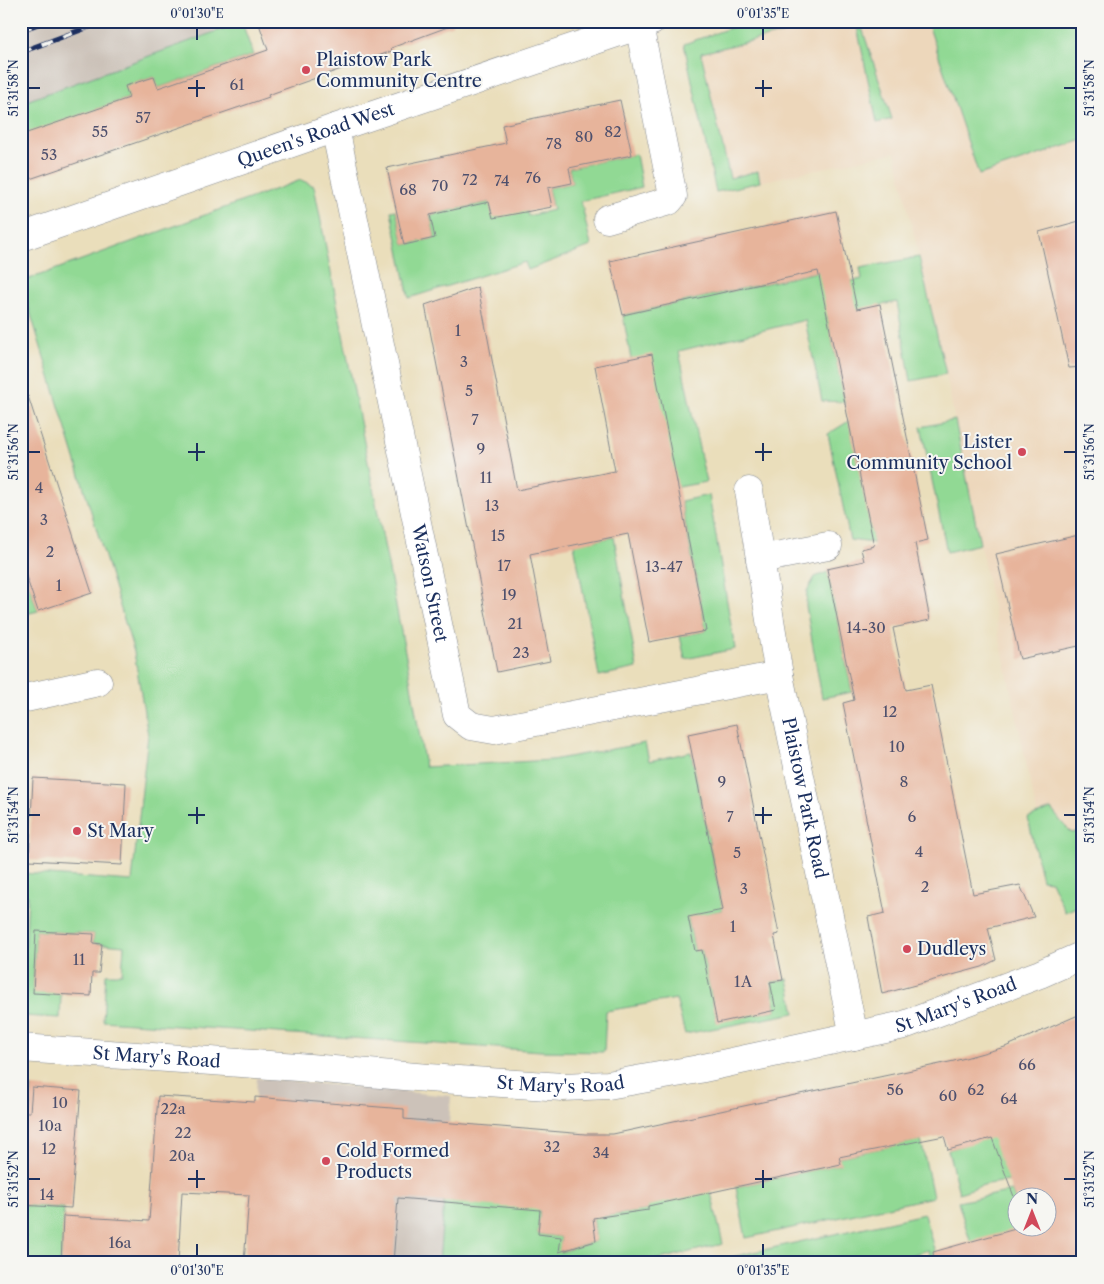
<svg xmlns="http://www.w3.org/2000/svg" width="1104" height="1284" viewBox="0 0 1104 1284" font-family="'Libre Caslon Text',serif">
<rect width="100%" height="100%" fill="#f6f6f2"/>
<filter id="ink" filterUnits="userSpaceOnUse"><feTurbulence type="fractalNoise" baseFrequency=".02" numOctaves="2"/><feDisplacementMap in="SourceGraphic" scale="10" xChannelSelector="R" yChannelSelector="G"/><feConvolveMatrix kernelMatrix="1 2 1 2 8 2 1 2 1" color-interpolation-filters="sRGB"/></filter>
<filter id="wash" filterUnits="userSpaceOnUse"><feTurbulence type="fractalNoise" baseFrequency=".0096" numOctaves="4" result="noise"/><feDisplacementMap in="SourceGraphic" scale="20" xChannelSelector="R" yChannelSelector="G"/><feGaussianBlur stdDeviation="1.12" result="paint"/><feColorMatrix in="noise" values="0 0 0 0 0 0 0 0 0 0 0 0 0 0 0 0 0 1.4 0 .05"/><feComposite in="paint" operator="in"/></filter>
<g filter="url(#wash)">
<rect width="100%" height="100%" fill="#eadebb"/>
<polygon fill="#edd7bb" points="750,21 1083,21 1083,892 1060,902 1051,881 1042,880 1028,818 1037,814 967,484 946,374 895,152 716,192 684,44"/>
<g fill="#ccc2b9">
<polygon points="21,21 243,21 21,103"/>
<polygon points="257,1078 451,1096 439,1263 244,1263"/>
</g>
<g fill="#91d994" stroke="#568479">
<polygon points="750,21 798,21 801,29 701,53 730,178 758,171 760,182 716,192 684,44"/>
<polygon points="927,21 1083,21 1083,140 979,175"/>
<polygon points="242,22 253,55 158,88 154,77 126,86 129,98 21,136 21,103"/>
<polygon points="856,22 860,22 892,119 877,123"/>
<polygon points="636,154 642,187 581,201 591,246 528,270 525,262 409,298 391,211 396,210 404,245 435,238 430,215 523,195 528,216 553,210 548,188 572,183 569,168"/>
<polygon points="301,180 314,186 408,667 425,767 552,760 645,743 649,761 691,752 723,910 688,918 695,951 702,950 717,1022 776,1010 772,982 788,979 795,1013 685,1034 676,999 606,1011 604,1052 541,1051 103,1021 106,974 122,974 124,946 93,943 94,934 36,931 33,992 61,994 60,1018 22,1016 28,895 21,892 22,873 132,881 148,735 134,652 21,282"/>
<polygon points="919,257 946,374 911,381 897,302 827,315 845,402 822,401 805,320 679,351 706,482 678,487 631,359 623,315 830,269 834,285 862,279 860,268"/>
<polygon points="955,420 980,544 947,552 921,427"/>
<polygon points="849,421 874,543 850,540 828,434"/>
<polygon points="709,495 735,649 685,659 680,636 706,631 681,501"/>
<polygon points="614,537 637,668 599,676 574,544"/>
<polygon points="21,562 38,611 21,615"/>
<polygon points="828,572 852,692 822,698 806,606 807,591 815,577"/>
<polygon points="1051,809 1063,824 1072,833 1083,830 1083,904 1065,912 1051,881 1042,880 1028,818"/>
<polygon points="21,1087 32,1087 30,1112 23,1112 21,1134"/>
<polygon points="999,1117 1046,1196 1040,1196 1039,1193 1008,1181 987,1184 959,1193 948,1150 967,1144"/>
<polygon points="921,1140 933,1197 746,1238 736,1187 840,1164 839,1157"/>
<polygon points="704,1163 723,1244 643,1263 439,1263 444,1201 540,1209 538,1234 561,1237 560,1252 596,1241 593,1215 601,1217 648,1210 644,1176"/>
<polygon points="1012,1191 1016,1203 1016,1226 1021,1227 1032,1263 977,1263 958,1202"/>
<polygon points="21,1205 64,1208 61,1263 21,1263"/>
<polygon points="924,1214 938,1263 932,1263 928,1250 884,1263 705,1263"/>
</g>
<g id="blocks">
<g fill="#e7b49b">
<polygon points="258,21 452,21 453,25 391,48 392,51 268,95 269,97 21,182 21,135 129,98 125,86 154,77 158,88 268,50"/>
<polygon points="620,100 632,155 569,168 572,183 548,188 552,207 493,218 489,202 430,215 435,238 404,245 387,168 506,143 502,125"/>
<polygon points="836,211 857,309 880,304 928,540 915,543 930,620 893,628 906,690 931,685 973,894 1020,885 1034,917 988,928 996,960 982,967 882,994 868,917 885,913 843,703 854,700 827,569 864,561 861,549 874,546 818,271 623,315 610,261"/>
<polygon points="1083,220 1083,367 1069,368 1039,232"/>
<polygon points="478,287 517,490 615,471 595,366 652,354 706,631 649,642 628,534 530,554 550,661 497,672 425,305"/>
<polygon points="28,396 92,593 38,611 21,562 21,397"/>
<polygon points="1083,534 1083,645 1020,659 996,554"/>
<polygon points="737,724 779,934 774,935 783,980 770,982 776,1010 717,1023 702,950 695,951 688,917 723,910 688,734"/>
<polygon points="33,778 126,783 122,865 29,860"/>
<polygon points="36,931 94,934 93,943 102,944 99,973 92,973 91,996 33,993"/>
<polygon points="1083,1013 1083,1263 934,1263 933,1252 1026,1226 1046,1226 1046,1196 1016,1196 1016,1202 992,1138 948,1150 944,1136 839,1157 841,1164 648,1206 648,1210 593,1218 596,1241 559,1252 561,1237 538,1234 540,1210 398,1198 393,1263 244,1263 249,1195 182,1192 178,1263 61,1263 63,1216 149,1221 158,1096 255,1102 255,1097 404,1109 404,1119 585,1134 613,1134 954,1061 1005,1047"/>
<polygon points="32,1087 81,1091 71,1208 21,1205 21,1134 23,1112 30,1112"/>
</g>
</g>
</g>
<g filter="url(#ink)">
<use href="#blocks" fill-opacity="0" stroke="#82868c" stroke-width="1"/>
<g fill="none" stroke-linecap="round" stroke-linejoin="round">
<g stroke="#82868c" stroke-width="29">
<g id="minor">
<path id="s1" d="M335 128 457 715 471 726 494 730 779 675"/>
<polyline points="607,219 669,201 673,196 639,25"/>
<path id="s2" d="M21 237 335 128 652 21"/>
<path id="s3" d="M749 491 779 675 854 1036"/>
<polyline points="760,559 828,546"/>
<polyline points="21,699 98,682"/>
<path id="s4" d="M21 1048 298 1067 428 1078 563 1087 608 1085 699 1069 904 1025 1040 974 1083 955"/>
</g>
</g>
<use href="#minor" stroke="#fff" stroke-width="28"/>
<g stroke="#1b2f5e" stroke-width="5.5">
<g id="rail">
<polyline points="21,30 46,21"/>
<polyline points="21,52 105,21"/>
</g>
</g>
<use href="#rail" stroke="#f6f6f2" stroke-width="4" stroke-dasharray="11" stroke-linecap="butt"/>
</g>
</g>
<path fill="none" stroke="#1b2f5e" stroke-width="2" d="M197 28V40M763 28V40M197 80V97M763 80V97M28 88H40M188 88H205M755 88H772M1064 88H1076M197 443V461M763 443V461M28 452H40M188 452H205M755 452H772M1064 452H1076M197 807V824M763 807V824M28 815H40M188 815H205M755 815H772M1064 815H1076M197 1170V1188M763 1170V1188M28 1179H40M188 1179H205M755 1179H772M1064 1179H1076M197 1244V1256M763 1244V1256"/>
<g fill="#d1495b" stroke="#f6f6f2" stroke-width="2">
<circle cx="306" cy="70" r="5"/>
<circle cx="1022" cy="452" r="5"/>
<circle cx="77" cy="831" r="5"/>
<circle cx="907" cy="949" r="5"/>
<circle cx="326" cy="1161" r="5"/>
</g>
<g text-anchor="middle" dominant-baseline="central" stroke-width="4" stroke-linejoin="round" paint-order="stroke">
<g font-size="15" fill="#4e506d">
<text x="237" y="84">61</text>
<text x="143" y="117">57</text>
<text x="100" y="131">55</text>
<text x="613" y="131">82</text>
<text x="584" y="136">80</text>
<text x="554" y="143">78</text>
<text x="49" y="154">53</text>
<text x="533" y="177">76</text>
<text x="470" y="179">72</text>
<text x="502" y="180">74</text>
<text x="440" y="185">70</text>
<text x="408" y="189">68</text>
<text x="458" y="330">1</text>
<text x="464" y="361">3</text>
<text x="469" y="390">5</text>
<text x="475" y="419">7</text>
<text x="481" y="448">9</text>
<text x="486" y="477">11</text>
<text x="39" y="487">4</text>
<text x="492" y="505">13</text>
<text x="44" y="519">3</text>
<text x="498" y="535">15</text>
<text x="50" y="551">2</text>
<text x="504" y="565">17</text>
<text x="664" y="566">13-47</text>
<text x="59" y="585">1</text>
<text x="509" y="594">19</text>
<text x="515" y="623">21</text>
<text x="866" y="627">14-30</text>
<text x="521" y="652">23</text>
<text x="890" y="711">12</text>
<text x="897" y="746">10</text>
<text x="722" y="781">9</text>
<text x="904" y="781">8</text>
<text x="730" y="816">7</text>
<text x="912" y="816">6</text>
<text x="919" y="851">4</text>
<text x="737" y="852">5</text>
<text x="925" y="886">2</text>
<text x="744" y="888">3</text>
<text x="733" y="926">1</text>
<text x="79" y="959">11</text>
<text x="743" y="981">1A</text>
<text x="1027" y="1064">66</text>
<text x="895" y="1089">56</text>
<text x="976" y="1089">62</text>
<text x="948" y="1095">60</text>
<text x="1009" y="1098">64</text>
<text x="60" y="1102">10</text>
<text x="173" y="1108">22a</text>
<text x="50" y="1125">10a</text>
<text x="183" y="1132">22</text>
<text x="552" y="1146">32</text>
<text x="49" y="1148">12</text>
<text x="601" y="1152">34</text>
<text x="182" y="1155">20a</text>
<text x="47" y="1194">14</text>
<text x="120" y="1242">16a</text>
</g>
<g font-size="18" fill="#1b2f5e" stroke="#f6f6f2" text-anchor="start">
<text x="316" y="60">Plaistow Park<tspan x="316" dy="21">Community Centre</tspan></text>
<text x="1012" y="442" text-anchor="end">Lister<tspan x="1012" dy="21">Community School</tspan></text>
<text x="87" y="831">St Mary</text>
<text x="917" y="949">Dudleys</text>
<text x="336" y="1151">Cold Formed<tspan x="336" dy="21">Products</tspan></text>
</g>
<g font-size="18" fill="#1b2f5e" stroke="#f6f6f2">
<text stroke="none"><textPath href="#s2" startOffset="312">Queen's Road West</textPath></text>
<text stroke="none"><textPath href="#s1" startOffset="465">Watson Street</textPath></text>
<text stroke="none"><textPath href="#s3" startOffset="312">Plaistow Park Road</textPath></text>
<text stroke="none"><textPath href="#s4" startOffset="946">St Mary's Road</textPath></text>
<text stroke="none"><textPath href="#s4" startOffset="136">St Mary's Road</textPath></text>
<text stroke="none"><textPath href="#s4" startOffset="541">St Mary's Road</textPath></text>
</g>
</g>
<rect width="1104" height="1284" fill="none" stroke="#f6f6f2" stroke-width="55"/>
<g transform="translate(1032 1212)"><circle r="24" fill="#f6f6f2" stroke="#9ea6b7"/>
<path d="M0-4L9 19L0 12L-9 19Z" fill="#d1495b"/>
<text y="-8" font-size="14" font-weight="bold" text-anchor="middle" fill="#1b2f5e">N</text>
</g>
<rect x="28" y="28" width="1048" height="1228" fill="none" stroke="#1b2f5e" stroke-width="2"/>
<g font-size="12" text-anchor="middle" fill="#1b2f5e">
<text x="197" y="18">0°01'30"E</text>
<text x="763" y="18">0°01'35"E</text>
<text transform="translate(14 88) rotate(-90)" y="4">51°31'58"N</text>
<text transform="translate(1090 88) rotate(-90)" y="4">51°31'58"N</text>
<text transform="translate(14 452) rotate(-90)" y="4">51°31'56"N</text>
<text transform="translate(1090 452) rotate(-90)" y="4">51°31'56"N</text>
<text transform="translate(14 815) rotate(-90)" y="4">51°31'54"N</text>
<text transform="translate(1090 815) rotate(-90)" y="4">51°31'54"N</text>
<text transform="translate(14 1179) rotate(-90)" y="4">51°31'52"N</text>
<text transform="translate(1090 1179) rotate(-90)" y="4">51°31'52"N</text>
<text x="197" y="1275">0°01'30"E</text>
<text x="763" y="1275">0°01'35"E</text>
</g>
</svg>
